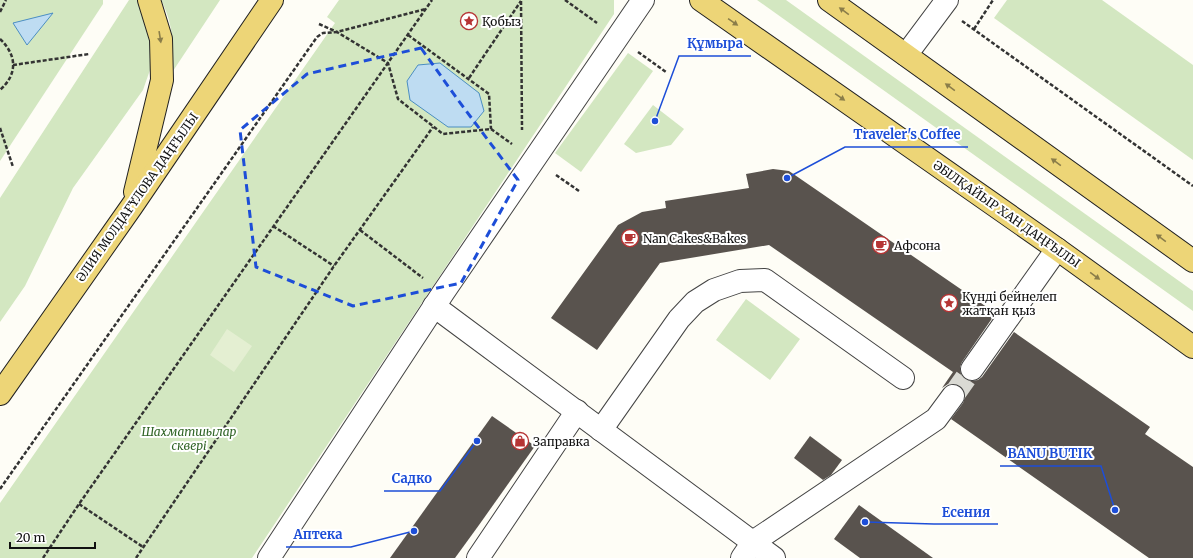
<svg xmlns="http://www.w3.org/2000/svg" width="1193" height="558" viewBox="0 0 1193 558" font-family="Merriweather,serif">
<rect width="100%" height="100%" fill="#fefdf6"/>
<g fill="#d3e7c1">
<polygon points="0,0 103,0 103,4 0,161"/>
<polygon points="129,0 137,0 141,5 152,46 150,70 143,90 73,188 25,286 0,322 0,198"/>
<path d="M161 0H220L171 74C174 46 174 26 161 0Z"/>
<polygon points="339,0 614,0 614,14 252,558 0,558 0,503 335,23 327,17"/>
<polygon points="757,0 786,0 1193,291 1193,311"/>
<polygon points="1007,0 1102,0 1193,65 1193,160 994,18"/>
<polygon points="628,53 653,71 581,172 555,153"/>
<polygon points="653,105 684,129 671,145 636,153 624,144"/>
<polygon points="746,299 800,339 770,380 716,340"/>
</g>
<polygon fill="#e4efd2" points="227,329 252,346 234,372 210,355"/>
<g fill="#bedcf2" stroke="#4b8ec2">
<polygon points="53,13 27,45 13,23"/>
<polygon points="440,63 479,93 484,111 471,127 448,127 410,100 407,81 418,65"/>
</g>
<g fill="#59534e">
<polygon points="773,169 789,171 994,312 992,316 993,317 962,362 960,367 961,374 965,379 971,381 978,380 982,377 1014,332 1150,427 1145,434 1193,467 1193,558 1149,558 951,419 963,403 965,397 964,391 960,386 955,384 948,384 942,388 953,372 769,245 660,263 597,350 551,318 618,225 642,212 666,208 665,201 749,188 746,174"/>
<polygon points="492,416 535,446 479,525 455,558 390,558"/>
<polygon points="810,436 842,460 831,475 823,480 794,458"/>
<polygon points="859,505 933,558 860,558 834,539"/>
</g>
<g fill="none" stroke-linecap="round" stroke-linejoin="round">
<polyline stroke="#dadad4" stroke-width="22" stroke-dasharray="22 11" stroke-linecap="butt" points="953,396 972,369"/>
<g stroke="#444" stroke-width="24">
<g id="minor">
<polyline points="906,55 947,0"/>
<polyline points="434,306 774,558"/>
<polyline points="972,369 1057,249"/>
<polyline points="601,430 679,319 695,302 714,290 740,281 765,280 903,378"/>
<polyline points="269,558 443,293 643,0"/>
<polyline points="478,558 577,411"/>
<polyline points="742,558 753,542 936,419 953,396"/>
</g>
</g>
<g stroke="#222" stroke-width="24">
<g id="major">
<polyline points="701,0 1057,249 1193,347"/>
<polyline points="829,0 1193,261"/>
<polyline points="135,192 162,80 161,39 149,0"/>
<polyline points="0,394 132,206 272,0"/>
</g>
</g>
<g stroke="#333" stroke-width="2.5" stroke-dasharray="4 2" stroke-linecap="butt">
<polyline points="565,0 597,23"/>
<polyline points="521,1 522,130"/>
<polyline points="0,12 6,0"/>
<polyline points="962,21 1193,186"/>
<polyline points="319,24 337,32 388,63 398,99 443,134 491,129 512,144"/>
<polyline points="974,29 993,0"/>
<polyline points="408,35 489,94 491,129"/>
<path d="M0 39C17 55 18 74 0 90"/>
<polyline points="638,52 666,72"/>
<polyline points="13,65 89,54"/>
<polyline points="469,78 521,1"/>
<polyline points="0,128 13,167"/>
<polyline points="556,175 579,191"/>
<polyline points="273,226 334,266"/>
<polyline points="360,230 423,278"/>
<polyline points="0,489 317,37 323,33 337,32 426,9"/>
<polyline points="79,504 143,547"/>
<polyline points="43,558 79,504 432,0"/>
<polyline points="136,558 334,266 433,127"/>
</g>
<use href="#minor" stroke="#fff" stroke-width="22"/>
<use href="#major" stroke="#edd577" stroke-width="22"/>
</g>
<defs><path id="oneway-solid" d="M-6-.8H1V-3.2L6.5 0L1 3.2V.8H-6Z"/></defs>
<g fill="#8a7d49">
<use href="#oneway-solid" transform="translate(844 11) rotate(-144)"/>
<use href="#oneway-solid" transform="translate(733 22) rotate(35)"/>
<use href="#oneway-solid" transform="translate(160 37) rotate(81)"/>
<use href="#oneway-solid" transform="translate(950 87) rotate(-144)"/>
<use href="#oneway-solid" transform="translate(840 97) rotate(35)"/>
<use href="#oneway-solid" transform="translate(1056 162) rotate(-144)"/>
<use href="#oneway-solid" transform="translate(1161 238) rotate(-144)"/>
<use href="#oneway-solid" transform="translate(1095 276) rotate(36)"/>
</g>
<path fill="none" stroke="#1d4ed8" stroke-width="3" stroke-dasharray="8 5" stroke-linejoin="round" d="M421 48 458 100 518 180 461 283 353 306 256 267 240 130 307 74Z"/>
<defs>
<g id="sight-ring" transform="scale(0.9)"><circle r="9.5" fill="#fff" stroke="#b63434" stroke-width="1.5"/><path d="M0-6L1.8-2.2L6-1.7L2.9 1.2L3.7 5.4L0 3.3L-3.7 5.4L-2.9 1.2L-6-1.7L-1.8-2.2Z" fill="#b63434"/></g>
<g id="cafe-ring" transform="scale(0.9)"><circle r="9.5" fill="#fff" stroke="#b63434" stroke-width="1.5"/><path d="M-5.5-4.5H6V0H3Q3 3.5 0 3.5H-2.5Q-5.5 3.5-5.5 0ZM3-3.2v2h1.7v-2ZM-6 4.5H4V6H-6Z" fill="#b63434"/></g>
<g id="shop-ring" transform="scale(0.9)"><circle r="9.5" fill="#fff" stroke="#b63434" stroke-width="1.5"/><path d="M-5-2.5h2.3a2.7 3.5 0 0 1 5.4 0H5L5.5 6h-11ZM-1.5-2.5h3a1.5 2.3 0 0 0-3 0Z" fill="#b63434"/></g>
</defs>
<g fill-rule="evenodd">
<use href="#sight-ring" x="469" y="21"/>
<use href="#cafe-ring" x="630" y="238"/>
<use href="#cafe-ring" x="881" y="245"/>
<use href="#sight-ring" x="949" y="303"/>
<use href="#shop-ring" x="520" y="441"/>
</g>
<g text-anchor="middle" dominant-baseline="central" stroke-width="4" stroke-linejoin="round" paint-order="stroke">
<g font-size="12" fill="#111" stroke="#fff" text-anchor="start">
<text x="482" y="21">Қобыз</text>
<text x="643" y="238">Nan Cakes&amp;Bakes</text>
<text x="894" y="245">Афсона</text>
<text x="962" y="296">Күнді бейнелеп<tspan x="962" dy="14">жатқан қыз</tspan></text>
<text x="533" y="441">Заправка</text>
</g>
<g font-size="12" fill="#111" stroke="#fff">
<text transform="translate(137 197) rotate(-55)">ӘЛИЯ МОЛДАҒҰЛОВА ДАҢҒЫЛЫ</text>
<text transform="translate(1007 214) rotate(35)">ӘБІЛҚАЙЫР ХАН ДАҢҒЫЛЫ</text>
</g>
<g font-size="12" font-style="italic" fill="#306426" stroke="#fff">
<text x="189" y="431">Шахматшылар<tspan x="189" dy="14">сквері</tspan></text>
</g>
</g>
<path fill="none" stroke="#1d4ed8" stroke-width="1.5" d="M655 121L679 56H751M787 178L845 147H968M1115 510L1101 466H1000M477 441L440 491H384M865 522L934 524H998M414 531L351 547H286"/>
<g fill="#1d4ed8" stroke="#fff" stroke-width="1.5">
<circle cx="655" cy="121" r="4"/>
<circle cx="787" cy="178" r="4"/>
<circle cx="1115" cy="510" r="4"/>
<circle cx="477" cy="441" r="4"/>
<circle cx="865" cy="522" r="4"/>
<circle cx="414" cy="531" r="4"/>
</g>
<g font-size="13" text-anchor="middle" font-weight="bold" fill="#1d4ed8" stroke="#fff" stroke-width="4" stroke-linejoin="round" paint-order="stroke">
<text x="715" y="48">Құмыра</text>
<text x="907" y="139">Traveler's Coffee</text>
<text x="1050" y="458">BANU BUTIK</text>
<text x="412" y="483">Садко</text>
<text x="966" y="517">Есения</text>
<text x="318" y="539">Аптека</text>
</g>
<path d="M10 542v6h85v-6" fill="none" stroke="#111111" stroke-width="2"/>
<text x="16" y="542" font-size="12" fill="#111111" stroke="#ffffff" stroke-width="3" paint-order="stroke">20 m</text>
</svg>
